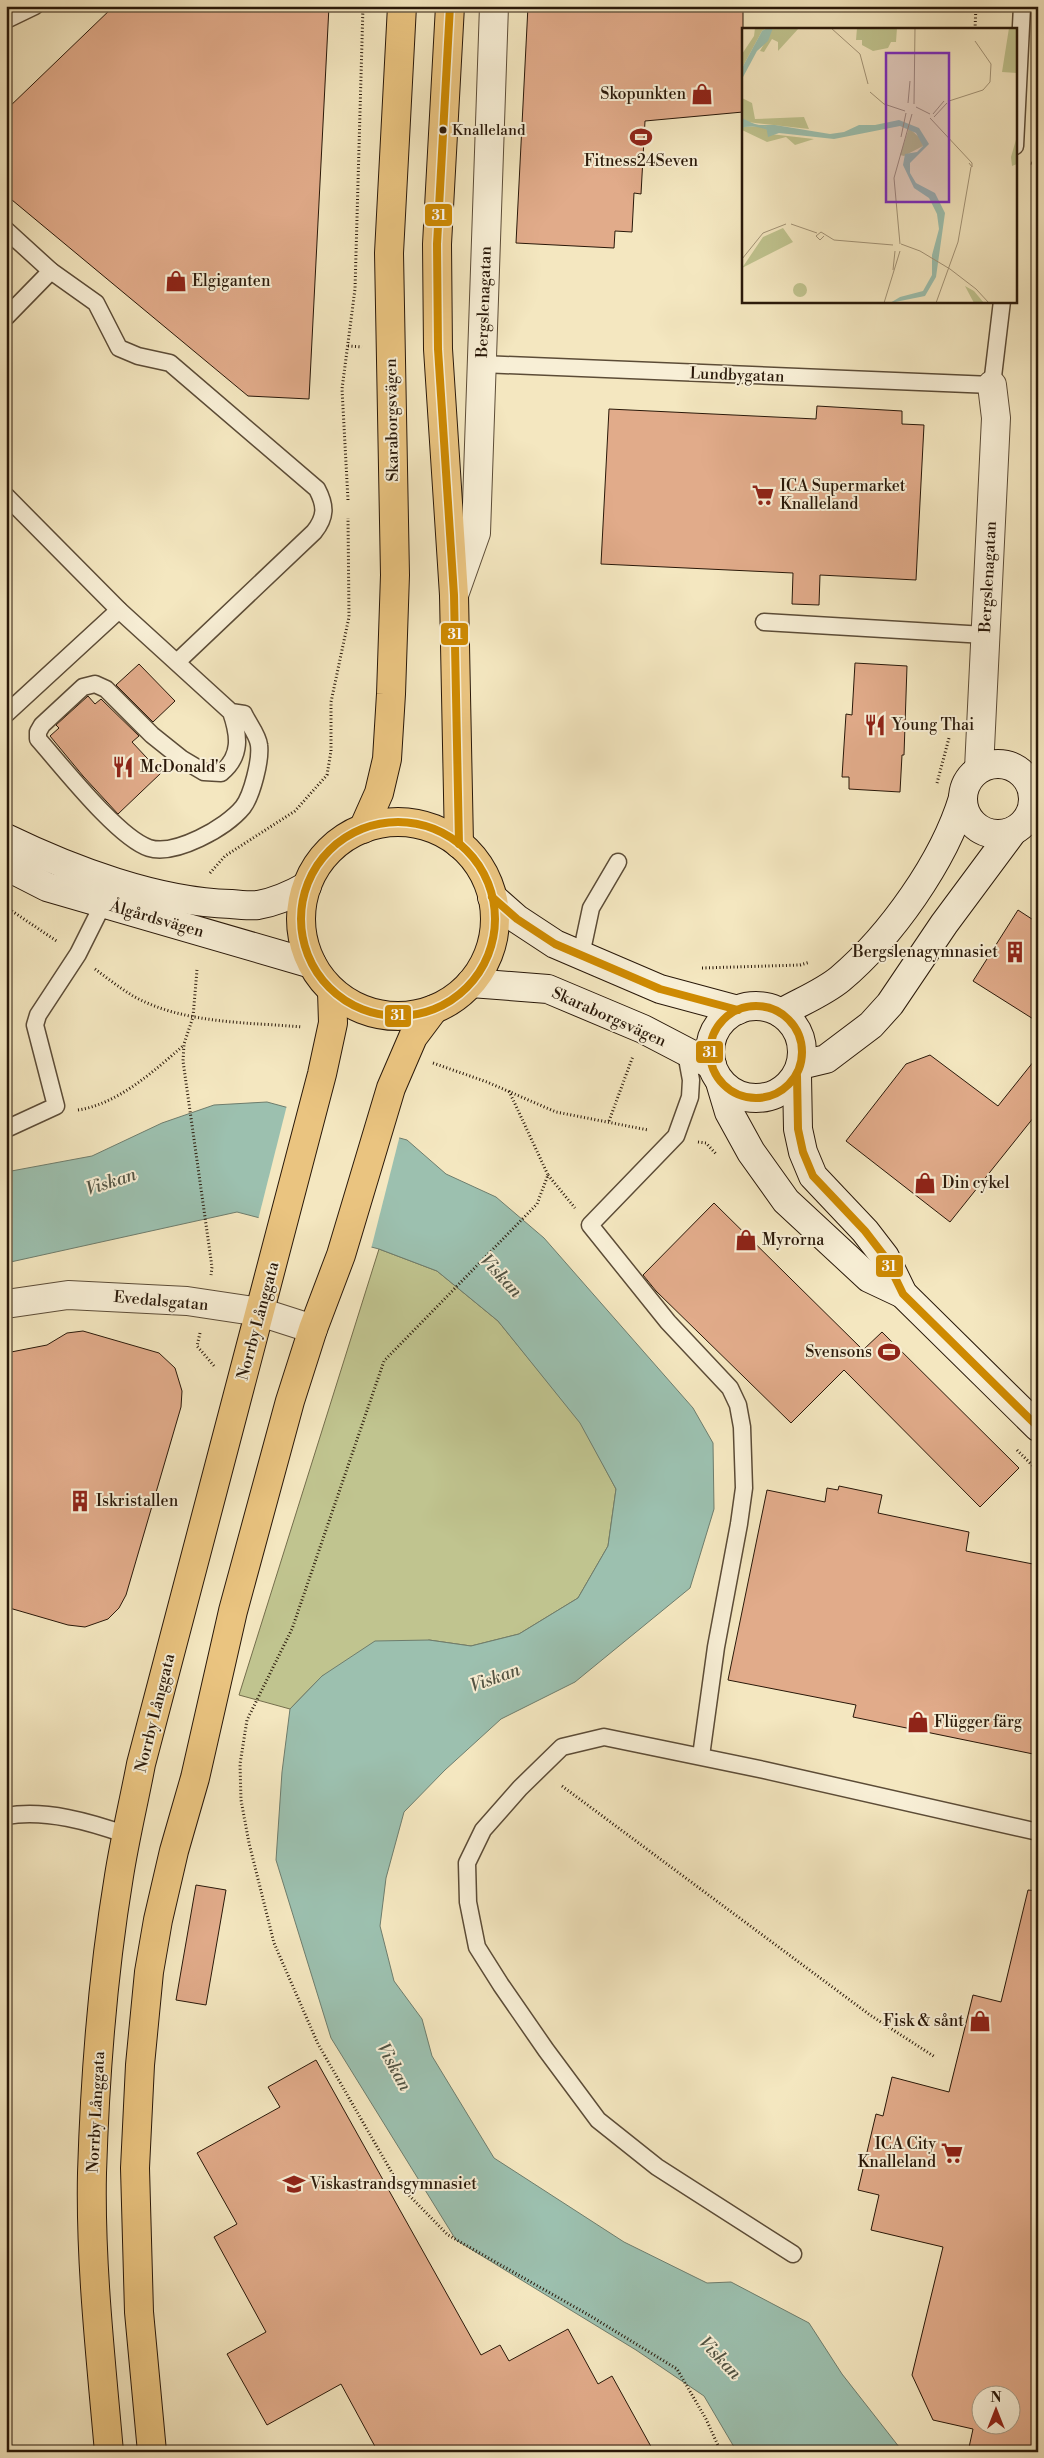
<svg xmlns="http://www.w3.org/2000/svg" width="1044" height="2458" viewBox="0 0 1044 2458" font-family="'Libre Bodoni',serif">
<rect width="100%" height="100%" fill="#f4e7c0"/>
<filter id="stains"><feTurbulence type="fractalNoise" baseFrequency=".004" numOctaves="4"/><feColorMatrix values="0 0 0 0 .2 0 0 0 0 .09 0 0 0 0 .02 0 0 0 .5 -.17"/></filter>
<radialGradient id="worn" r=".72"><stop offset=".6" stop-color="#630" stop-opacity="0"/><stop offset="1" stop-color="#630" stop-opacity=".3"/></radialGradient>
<polygon fill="#c0c48f" stroke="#746e4c" points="379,1249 437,1271 498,1321 581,1423 616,1489 608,1546 578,1598 519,1634 471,1646 429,1640 322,1676 290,1709 239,1695"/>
<polygon fill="#9cc0af" stroke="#6e7d6d" points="267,1102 407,1140 446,1174 496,1197 544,1238 693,1408 713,1443 714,1509 690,1588 575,1682 501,1719 445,1770 404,1812 386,1878 380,1926 394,1981 422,2019 432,2056 494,2158 624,2242 707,2283 731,2282 809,2323 842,2374 903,2452 737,2452 704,2396 636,2350 456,2240 331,2038 276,1860 282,1772 290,1709 322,1676 375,1641 429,1640 471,1646 519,1634 578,1598 608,1546 616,1489 580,1423 498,1321 437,1271 379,1249 237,1212 6,1263 6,1172 92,1156 162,1123 214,1105"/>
<polygon fill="#f4e7c0" points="287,1105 400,1135 371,1249 258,1220"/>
<g fill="#e1ab8a" stroke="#291809" fill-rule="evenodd">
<polygon points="114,6 329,6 309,399 248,396 6,195 6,110"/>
<polygon points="528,6 743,6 743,112 645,121 641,194 634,193 632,232 615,231 614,248 516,243"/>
<polygon points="817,406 902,411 902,424 924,425 916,580 820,575 819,605 792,604 793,573 601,564 609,409 816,419"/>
<polygon points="855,663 907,666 904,755 902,755 900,792 849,789 849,777 842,777 846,714 852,715"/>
<polygon points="139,664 175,701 153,722 116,685"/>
<polygon points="88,696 95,704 101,699 139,736 132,742 161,773 118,814 83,776 50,736 59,728 56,725"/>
<polygon points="1018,910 1038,923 1038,1022 973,981"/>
<polygon points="930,1055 998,1106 1038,1056 1038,1112 950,1222 846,1141 906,1064"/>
<polygon points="714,1203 863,1350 882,1332 1019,1468 980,1507 844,1370 791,1423 656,1291 643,1275"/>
<polygon points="83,1331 159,1353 175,1368 182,1391 181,1407 126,1595 119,1608 108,1619 85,1627 68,1625 6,1607 6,1353 47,1345 67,1333"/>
<polygon points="839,1486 882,1495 878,1513 969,1532 966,1551 1038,1565 1038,1755 853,1717 856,1705 728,1680 767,1490 825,1502 827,1488 838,1490"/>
<polygon points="196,1885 226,1890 206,2005 176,2000"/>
<path d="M1028 1890 1038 1891V2452H968L973 2429 933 2420 912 2375 943 2247 871 2230 879 2195 858 2190 876 2114 883 2116 892 2077 949 2092 973 1995 1001 2002ZM982 2396H1012V2426H982Z"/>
<polygon points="316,2060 481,2355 500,2345 509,2361 568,2329 598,2384 612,2376 654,2452 378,2452 341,2384 267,2425 227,2354 266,2332 214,2237 237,2224 197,2153 280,2107 268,2087"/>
</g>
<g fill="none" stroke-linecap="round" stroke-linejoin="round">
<g stroke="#5c4c37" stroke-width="19">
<g id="lane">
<polyline points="6,20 35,6"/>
<polyline points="1015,146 1022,6"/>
<path d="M6 230 51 271 96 303 119 348 138 356 170 363 317 489C326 506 326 517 314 532L177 662"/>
<polyline points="6,317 51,271"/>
<polyline points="482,364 992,385 1002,301"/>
<path d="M6 496 119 610 231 712C239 735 242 756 221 773L204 772 182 759 152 735 106 689 95 684 83 687 42 725 38 732V739C62 766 118 838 149 848 175 856 226 828 243 807 252 795 261 760 259 745 258 735 248 723 244 714L231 712"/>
<polyline points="764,622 985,635"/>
<polyline points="6,714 119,610"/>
<polyline points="581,955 591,908 618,862"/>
<polyline points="686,1053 691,1080 690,1097 676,1136 590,1225 668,1322 730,1388 738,1405 742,1427 744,1488 739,1524 716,1647 701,1756"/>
<polyline points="6,1129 56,1106 35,1025 38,1015 78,954 103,904"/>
<path d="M6 1816C46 1809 90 1822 127 1835"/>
<polyline points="793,2254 657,2167 598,2120 546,2050 501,1985 477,1947 468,1902 467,1863 483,1830 520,1788 562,1747 604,1737 764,1770 1038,1832"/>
</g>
</g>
<g stroke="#5c4c37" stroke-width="30">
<g id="street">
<polyline points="454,595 476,533 494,6"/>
<polyline points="979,769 996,418 992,385"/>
<polyline points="6,1304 68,1295 187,1301 260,1312 313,1329"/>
</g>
</g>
<g stroke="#291809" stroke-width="30">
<g id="secondary">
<circle cx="998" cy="799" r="35"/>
<path d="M6 838C72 870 157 902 231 904 240 905 249 906 258 905 276 902 291 895 307 886"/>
<polyline points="6,866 47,887 312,964"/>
<polyline points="492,897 517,919 555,944 660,989 738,1010"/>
<polyline points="471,983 548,989 643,1029 712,1065"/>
<circle cx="756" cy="1052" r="46"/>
<path d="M781 1013C800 1002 823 993 840 979 891 936 944 861 963 798"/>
<polyline points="801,1065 826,1059 871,1025 890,1004 944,924 1013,831"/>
<polyline points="797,1076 798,1129 803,1152 813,1176 865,1231 885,1257 903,1294 1038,1427"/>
<polyline points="720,1082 729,1112 751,1152 786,1201 869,1278 903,1294"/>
</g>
</g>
<g stroke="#291809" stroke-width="30">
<g id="primary">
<polyline points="450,6 437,244 438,349 454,595 459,844"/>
<circle cx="398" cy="919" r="97"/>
<polyline points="363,829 379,793 387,759 391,694 395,575 389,253 402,6"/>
<path d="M109 2452C101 2361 90 2263 92 2173 95 2074 103 1973 119 1876 125 1838 134 1801 141 1764L322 1074 333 1023 332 991"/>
<polyline points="152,2452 139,2312 135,2168 140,2065 149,1972 158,1920 174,1851 195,1778 233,1611 290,1401 313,1329 341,1255 391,1088 413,1037 434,1009"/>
</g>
</g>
<g stroke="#291809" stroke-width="3" stroke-dasharray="1 2.5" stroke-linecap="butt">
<polyline points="975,29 976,6"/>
<polyline points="1031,163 1038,164"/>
<polyline points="348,346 362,347"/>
<polyline points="348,500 342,389 355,289 363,6"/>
<polyline points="937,783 949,738"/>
<polyline points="210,873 225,856 295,811 327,775 331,751 331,702 349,617 348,518"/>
<polyline points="6,907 58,942"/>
<polyline points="702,968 800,965 810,962"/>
<path d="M95 969C107 978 120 988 133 996 183 1024 246 1022 302 1027"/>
<polyline points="197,970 193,1017 184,1044 183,1061 212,1267 211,1275"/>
<polyline points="433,1063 487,1082 556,1112 648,1130"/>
<polyline points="509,1091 548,1175 537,1204 384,1361 292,1629 247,1720 240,1764 241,1800 249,1843 274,1943 318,2044 399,2185 448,2235 587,2314 677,2369 706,2419 721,2452"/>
<path d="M78 1110C118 1104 154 1071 184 1045"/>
<polyline points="609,1121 633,1056"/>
<polyline points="698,1142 706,1143 717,1155"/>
<polyline points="548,1175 575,1208"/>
<polyline points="200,1333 197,1346 215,1367"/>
<polyline points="1017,1450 1038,1471"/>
<polyline points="562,1786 870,2015 935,2057"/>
</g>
<use href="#lane" stroke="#f8efd6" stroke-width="16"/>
<use href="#street" stroke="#f8efd6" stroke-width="28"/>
<use href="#secondary" stroke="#f8efd6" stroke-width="28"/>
<use href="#primary" stroke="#eac480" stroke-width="28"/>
<g stroke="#f8efd6" stroke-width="11">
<g id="bus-1">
<polyline points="450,6 437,244 438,349 454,595 459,844"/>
<circle cx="398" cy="919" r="97"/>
<polyline points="492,897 517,919 555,944 660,989 738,1010"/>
<circle cx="756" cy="1052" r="46"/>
<polyline points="797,1076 798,1129 803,1152 813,1176 865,1231 885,1257 903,1294 1038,1427"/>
</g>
</g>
<use href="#bus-1" stroke="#ce8a02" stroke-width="8"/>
</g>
<defs>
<g id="shop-bare" transform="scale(1.725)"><path d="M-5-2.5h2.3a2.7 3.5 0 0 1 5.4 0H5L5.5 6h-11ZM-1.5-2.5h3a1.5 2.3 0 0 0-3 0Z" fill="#8f2418" stroke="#f8efd6" stroke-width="2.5" paint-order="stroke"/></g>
<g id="stadium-bare" transform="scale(1.725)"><path d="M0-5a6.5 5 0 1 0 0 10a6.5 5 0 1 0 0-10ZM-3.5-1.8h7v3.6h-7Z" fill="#8f2418" stroke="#f8efd6" stroke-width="2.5" paint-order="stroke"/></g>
<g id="supermarket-bare" transform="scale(1.725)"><path d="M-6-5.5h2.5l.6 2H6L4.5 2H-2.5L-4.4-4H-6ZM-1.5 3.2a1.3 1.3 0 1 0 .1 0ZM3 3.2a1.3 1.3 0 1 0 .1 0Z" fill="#8f2418" stroke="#f8efd6" stroke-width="2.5" paint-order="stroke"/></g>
<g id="restaurant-bare" transform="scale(1.725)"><path d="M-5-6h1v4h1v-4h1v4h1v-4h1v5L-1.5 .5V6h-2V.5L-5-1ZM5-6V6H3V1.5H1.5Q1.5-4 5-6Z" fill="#8f2418" stroke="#f8efd6" stroke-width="2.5" paint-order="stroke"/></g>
<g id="building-bare" transform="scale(1.725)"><path d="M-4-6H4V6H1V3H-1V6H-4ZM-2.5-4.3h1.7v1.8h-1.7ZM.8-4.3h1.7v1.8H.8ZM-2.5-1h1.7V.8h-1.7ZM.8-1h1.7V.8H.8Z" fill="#8f2418" stroke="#f8efd6" stroke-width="2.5" paint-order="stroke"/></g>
<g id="school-bare" transform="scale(1.725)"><path d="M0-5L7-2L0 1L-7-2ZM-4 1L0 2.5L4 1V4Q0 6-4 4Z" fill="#8f2418" stroke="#f8efd6" stroke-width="2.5" paint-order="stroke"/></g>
</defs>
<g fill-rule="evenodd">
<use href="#shop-bare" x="702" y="94"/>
<use href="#stadium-bare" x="641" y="137"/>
<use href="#shop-bare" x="176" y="281"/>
<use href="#supermarket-bare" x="763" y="495"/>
<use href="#restaurant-bare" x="875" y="725"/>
<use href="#restaurant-bare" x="123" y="767"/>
<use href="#building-bare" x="1015" y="952"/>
<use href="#shop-bare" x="925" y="1183"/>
<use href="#shop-bare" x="746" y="1240"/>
<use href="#stadium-bare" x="889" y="1352"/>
<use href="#building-bare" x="80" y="1501"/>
<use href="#shop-bare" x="918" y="1722"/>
<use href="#shop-bare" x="980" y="2021"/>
<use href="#supermarket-bare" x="952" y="2153"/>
<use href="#school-bare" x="294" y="2184"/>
</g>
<circle fill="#291809" stroke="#f8efd6" stroke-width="2" cx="443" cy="130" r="4.5"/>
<g text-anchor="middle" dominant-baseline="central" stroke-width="4" stroke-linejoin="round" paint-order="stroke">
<g font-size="15" fill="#291809" stroke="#f8efd6" text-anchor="start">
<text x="452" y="130">Knalleland</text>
</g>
<g font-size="16" fill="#291809" stroke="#f8efd6" text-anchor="start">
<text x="686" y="94" text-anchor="end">Skopunkten</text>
<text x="641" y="161" text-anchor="middle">Fitness24Seven</text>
<text x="192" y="281">Elgiganten</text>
<text x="780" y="486">ICA Supermarket<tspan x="780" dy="18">Knalleland</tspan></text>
<text x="892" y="725">Young Thai</text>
<text x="140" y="767">McDonald's</text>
<text x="998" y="952" text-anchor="end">Bergslenagymnasiet</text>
<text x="942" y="1183">Din cykel</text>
<text x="762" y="1240">Myrorna</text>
<text x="872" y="1352" text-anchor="end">Svensons</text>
<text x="96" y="1501">Iskristallen</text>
<text x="934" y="1722">Flügger färg</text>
<text x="964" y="2021" text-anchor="end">Fisk &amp; sånt</text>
<text x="936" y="2144" text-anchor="end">ICA City<tspan x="936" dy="18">Knalleland</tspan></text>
<text x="310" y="2184">Viskastrandsgymnasiet</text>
</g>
<g font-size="16" fill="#291809" stroke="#f8efd6">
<text transform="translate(484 302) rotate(-88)">Bergslenagatan</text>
<text transform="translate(737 375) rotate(2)">Lundbygatan</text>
<text transform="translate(392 420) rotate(-91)">Skaraborgsvägen</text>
<text transform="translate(988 577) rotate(-87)">Bergslenagatan</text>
<text transform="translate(157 919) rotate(16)">Ålgårdsvägen</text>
<text transform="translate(609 1017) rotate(24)">Skaraborgsvägen</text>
<text transform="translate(161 1301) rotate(5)">Evedalsgatan</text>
<text transform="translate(258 1321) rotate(-75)">Norrby Långgata</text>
<text transform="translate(155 1713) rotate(-76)">Norrby Långgata</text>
<text transform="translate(96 2112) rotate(-87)">Norrby Långgata</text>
</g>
<g font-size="18" font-style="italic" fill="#515343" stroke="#f8efd6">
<text transform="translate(111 1182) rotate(-18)">Viskan</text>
<text transform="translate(501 1276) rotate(47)">Viskan</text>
<text transform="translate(495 1678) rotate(-20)">Viskan</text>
<text transform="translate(394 2067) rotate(61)">Viskan</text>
<text transform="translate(720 2358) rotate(46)">Viskan</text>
</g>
</g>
<g transform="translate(742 28)">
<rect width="275" height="275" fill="#f4e7c0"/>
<path d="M13 0H25L20 3 0 40V26L12 8ZM31 0H57L36 23V14L30 11 22 24 18 23ZM115 0H155L154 14H149L146 20 131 23 120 17V12H114ZM267 0H275V45L260 44ZM0 70 10 75 13 91 62 89 67 101 5 94 0 90ZM24 98 28 106 72 111 53 117 44 109 25 114 0 102 2 99ZM167 100 179 111 181 118 162 128 158 127ZM275 108V136L270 138 269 129ZM41 200 51 214 0 240 21 209ZM51 262a7 7 0 1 1 14 0a7 7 0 1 1-14 0ZM223 258 232 263 242 275H232Z" fill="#c0c48f"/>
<path d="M25 0H31L26 13 15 23 0 51V40L20 3ZM0 90 14 97H33L88 106 102 104 117 97H133L157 92 177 100 187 116 168 135V145L174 155 193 165 203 185 194 249 183 268 148 275 158 269 181 263 190 247V227L197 201 195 186 187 170 172 160 161 137 163 126 175 124 181 118 174 105 158 98 92 111 37 105 26 109 24 98 2 99 0 104Z" fill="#9cc0af"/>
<path fill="none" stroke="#9cc0af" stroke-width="2.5" d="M0 94 28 101"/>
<path fill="none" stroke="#a39477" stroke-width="1" d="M89 0 118 26 126 56M128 64 142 76 163 83M207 73 241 62 248 54 249 36 233 13M166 75 168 53M172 76 173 0M174 79 188 86M191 86 202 73M192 89 205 75M188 90 230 135V139L227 135M159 109 164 85M49 196 75 205M82 208 78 212 74 208 79 204 92 212 151 217M158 216 152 150 170 86M159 216 178 223 208 241 234 261 247 275M0 231 21 205 44 196M151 242 153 223M142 275 158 223M194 275 216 214 229 139"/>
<path fill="#7b2cbf" fill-opacity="0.15" stroke="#7b2cbf" stroke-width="2.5" d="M144 25H207V174H144Z"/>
<rect width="275" height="275" fill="none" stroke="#291809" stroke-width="2.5"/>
</g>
<g stroke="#f8efd6" stroke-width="2">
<rect x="424" y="203" width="29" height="24" rx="5" fill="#ce8a02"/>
<rect x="440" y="622" width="29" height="24" rx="5" fill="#ce8a02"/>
<rect x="384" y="1004" width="28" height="24" rx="5" fill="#ce8a02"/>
<rect x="695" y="1040" width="29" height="24" rx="5" fill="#ce8a02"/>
<rect x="875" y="1254" width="29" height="24" rx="5" fill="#ce8a02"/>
</g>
<g font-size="14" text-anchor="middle" font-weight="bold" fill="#fff">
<text x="439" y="220">31</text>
<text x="455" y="639">31</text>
<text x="398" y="1020">31</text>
<text x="710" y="1057">31</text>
<text x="889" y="1271">31</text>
</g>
<rect width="1044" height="2458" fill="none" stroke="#f4e7c0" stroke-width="25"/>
<rect x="8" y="8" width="1029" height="2443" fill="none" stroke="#291809" stroke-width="2.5"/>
<rect x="12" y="12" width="1019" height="2433" fill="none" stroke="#291809"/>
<g transform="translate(996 2410)"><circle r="24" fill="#f8efd6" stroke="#a59984"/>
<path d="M0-4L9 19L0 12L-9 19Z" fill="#8f2418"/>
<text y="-8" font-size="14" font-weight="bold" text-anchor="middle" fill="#291809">N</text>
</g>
<rect width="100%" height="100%" filter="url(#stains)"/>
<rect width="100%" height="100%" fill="url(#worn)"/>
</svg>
